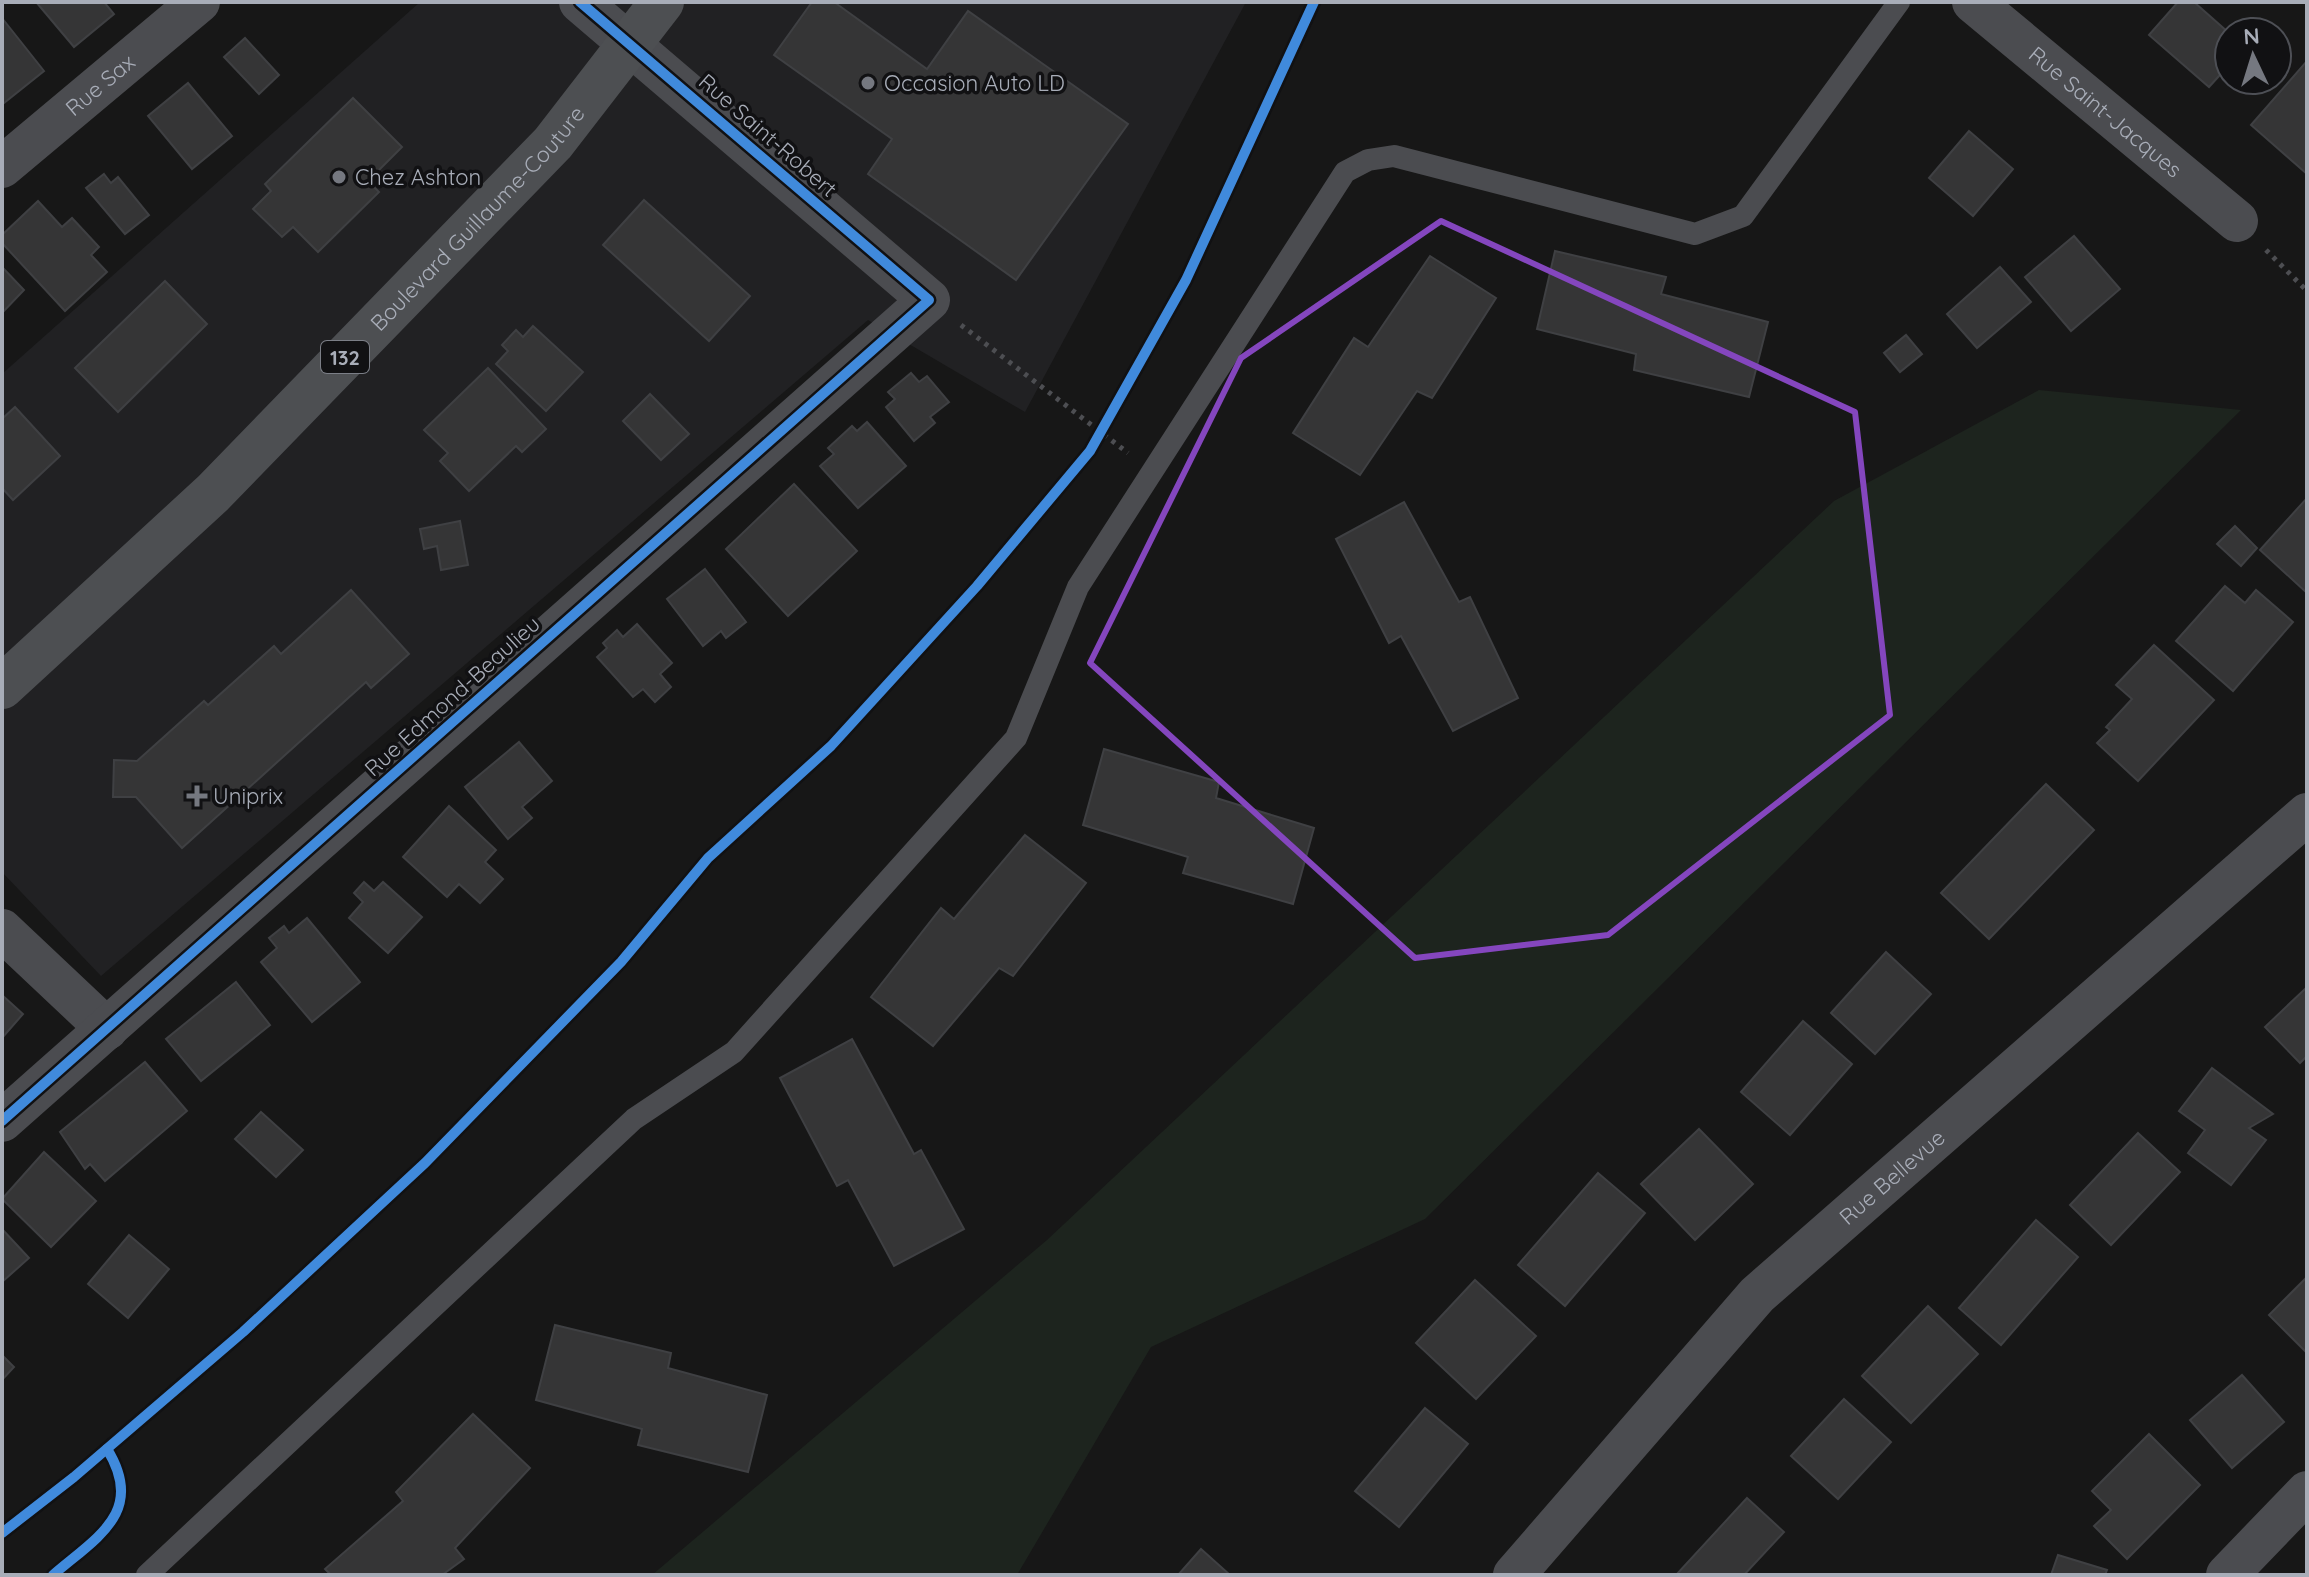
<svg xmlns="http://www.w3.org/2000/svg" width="2309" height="1577" viewBox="0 0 2309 1577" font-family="Quicksand,sans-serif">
<rect width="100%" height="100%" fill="#171717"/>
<polygon fill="#212123" points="420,2 1246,2 1025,412 868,320 101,976 2,872 2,374"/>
<polygon fill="#1d241e" points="2039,390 2241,410 1425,1219 1151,1347 1017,1575 652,1575 1047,1240 1834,501"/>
<g fill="#353536" stroke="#3f4043" stroke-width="2">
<polygon points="36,2 104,2 114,14 74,47"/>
<polygon points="812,2 834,2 927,69 968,11 1128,124 1016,280 868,174 892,139 774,55"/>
<polygon points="2178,2 2194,2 2229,33 2229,65 2209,87 2149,35"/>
<polygon points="2,18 44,71 4,103 2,100"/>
<polygon points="245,38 279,75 259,94 224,57"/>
<polygon points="2307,61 2306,97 2307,174 2251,125"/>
<polygon points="188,83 232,136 192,169 148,116"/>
<polygon points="353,98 402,147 368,181 379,192 318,252 293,227 282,237 253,209 271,191 265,184"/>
<polygon points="1969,131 2013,169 1973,216 1929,178"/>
<polygon points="104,174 111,183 118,177 149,215 125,234 86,188"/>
<polygon points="644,200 750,296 709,341 603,245"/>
<polygon points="38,201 62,227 72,218 99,247 91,255 107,272 65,311 2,243 2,235"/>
<polygon points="2074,236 2120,289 2071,331 2025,277"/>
<polygon points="1555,251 1666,277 1661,294 1768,322 1749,397 1634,370 1636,354 1537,329"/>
<polygon points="1430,256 1496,298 1432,398 1417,391 1360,475 1293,433 1354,338 1368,347"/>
<polygon points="2,267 24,290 2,313"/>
<polygon points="2000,267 2031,302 1977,348 1947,314"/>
<polygon points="165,281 207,324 118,412 75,368"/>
<polygon points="533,326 583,372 546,411 496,364 508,351 502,345 516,330 523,337"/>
<polygon points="1906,335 1922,354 1900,372 1884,353"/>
<polygon points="488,368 546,429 522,452 516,446 469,491 440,461 448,453 424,430"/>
<polygon points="911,373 919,382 927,376 949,402 930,417 935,423 914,441 886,407 895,399 888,392"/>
<polygon points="650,394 689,434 661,460 623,421"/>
<polygon points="15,407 60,456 13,500 2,488 2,419"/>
<polygon points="867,422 906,466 858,508 820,466 834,454 828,448 852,426 857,431"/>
<polygon points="794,484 857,551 788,616 726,549"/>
<polygon points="2307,498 2307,591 2306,592 2260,550"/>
<polygon points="1404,502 1459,602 1470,597 1518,698 1453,731 1401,636 1389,643 1336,539"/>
<polygon points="460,521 468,565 441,570 437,546 424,549 420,529"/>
<polygon points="2235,526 2257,548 2241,566 2217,544"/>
<polygon points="705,569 746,622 726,638 721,631 703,646 667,599"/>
<polygon points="2225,586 2245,603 2256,590 2293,622 2233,691 2176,641"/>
<polygon points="351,590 409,654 371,688 366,682 182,848 136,797 113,797 114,760 137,761 204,701 208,705 274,646 281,654"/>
<polygon points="637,624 672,663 660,674 671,687 655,702 643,689 633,697 597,657 607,648 603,643 617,630 623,637"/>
<polygon points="2154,645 2214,700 2138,781 2097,743 2110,730 2106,727 2132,699 2116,685"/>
<polygon points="519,742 552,781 522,807 532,818 508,839 465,787"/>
<polygon points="1104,749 1219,782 1216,798 1314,828 1293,904 1183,873 1188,857 1083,825"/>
<polygon points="2046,784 2094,830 1989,939 1941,893"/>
<polygon points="449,806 496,850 485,862 503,879 480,903 459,884 447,897 403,857"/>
<polygon points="1025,835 1086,883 1013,976 999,968 933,1046 871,997 941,908 954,919"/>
<polygon points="364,882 374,891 383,882 422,917 388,953 349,918 363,902 354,893"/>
<polygon points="307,918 360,982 312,1022 261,962 277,948 269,938 284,926 289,933"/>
<polygon points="1886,952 1931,994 1875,1054 1831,1013"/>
<polygon points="236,982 270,1025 201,1081 166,1039"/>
<polygon points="2307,987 2307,1056 2300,1063 2265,1027"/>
<polygon points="2,995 23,1014 2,1038"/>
<polygon points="1803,1021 1852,1064 1790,1135 1741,1092"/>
<polygon points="852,1039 914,1154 921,1150 964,1229 894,1266 848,1180 837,1186 780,1078"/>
<polygon points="145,1062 187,1111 105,1181 90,1164 85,1169 60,1132"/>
<polygon points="2212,1068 2273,1114 2249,1128 2266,1140 2231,1185 2188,1153 2205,1130 2179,1111"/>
<polygon points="261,1112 303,1150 276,1177 235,1139"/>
<polygon points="1699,1129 1753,1184 1695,1240 1641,1184"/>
<polygon points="2138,1133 2180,1172 2111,1245 2070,1205"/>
<polygon points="44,1152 96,1201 51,1247 2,1199"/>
<polygon points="1598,1173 1645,1213 1565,1306 1518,1265"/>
<polygon points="2036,1220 2078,1257 2001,1345 1959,1308"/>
<polygon points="2,1229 29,1258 2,1282"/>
<polygon points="129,1235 169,1269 128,1318 88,1284"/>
<polygon points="2307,1277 2307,1353 2269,1315"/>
<polygon points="1475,1280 1536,1336 1476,1399 1416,1343"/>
<polygon points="1928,1306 1978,1354 1911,1423 1862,1376"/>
<polygon points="555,1325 671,1353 668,1368 767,1395 748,1472 638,1445 642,1429 536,1400"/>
<polygon points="2,1355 14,1367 2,1380"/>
<polygon points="2242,1375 2284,1422 2232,1468 2190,1420"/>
<polygon points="1844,1399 1891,1442 1838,1499 1791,1456"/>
<polygon points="1425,1408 1468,1444 1399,1527 1355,1491"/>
<polygon points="473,1414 530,1468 455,1548 464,1559 442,1575 331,1575 325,1569 403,1501 396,1492"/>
<polygon points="2149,1434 2200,1485 2127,1559 2094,1526 2111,1510 2092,1491"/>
<polygon points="1747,1498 1784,1532 1744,1575 1676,1575"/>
<polygon points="1201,1549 1230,1575 1178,1575"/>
<polygon points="2058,1555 2107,1570 2105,1575 2051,1575"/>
</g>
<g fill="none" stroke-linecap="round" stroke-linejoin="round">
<g stroke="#4d4e52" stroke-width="5" stroke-dasharray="4 6" stroke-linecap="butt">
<polyline points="2266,250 2307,291"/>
<polyline points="961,325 1128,453"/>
</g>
<polyline stroke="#4b4c50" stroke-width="22" points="147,1575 634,1119 734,1052 1016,738 1078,587 1345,172 1368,160 1394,156 1695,234 1743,216 1899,2"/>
<g stroke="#4b4c50" stroke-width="42">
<path id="s1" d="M1973 2 2237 221"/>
<path id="s2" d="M2 167 199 2"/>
<polyline points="2,930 107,1029"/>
<polyline points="2,1121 929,300 580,2"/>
<path id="s3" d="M1514 1575 1757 1295 2307 814"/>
<polyline points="2227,1575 2307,1492"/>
</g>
<path stroke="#4d4f52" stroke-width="44" id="s4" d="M2 687 213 493 553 143 662 2"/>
<g stroke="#111113" stroke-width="15">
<g id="cycleway">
<polyline points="2,1121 929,300 580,2"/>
<polyline points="2,1533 74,1477 243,1332 425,1163 621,962 708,858 831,746 977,586 1090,451 1186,280 1314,2"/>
<path d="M53 1575C97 1537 146 1512 107 1449"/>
</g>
</g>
<use href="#cycleway" stroke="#408adc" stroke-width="10"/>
</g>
<path fill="none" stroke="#8446be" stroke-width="6" stroke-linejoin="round" d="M1441 221 1855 412 1890 715 1608 935 1415 958 1090 663 1241 358Z"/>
<g fill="#757880" stroke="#111113" stroke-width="3">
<circle cx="868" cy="83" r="8"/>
<circle cx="339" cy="177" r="8"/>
<path d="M193 784h8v8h8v8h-8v8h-8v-8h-8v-8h8z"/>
</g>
<g text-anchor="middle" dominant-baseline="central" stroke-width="7" stroke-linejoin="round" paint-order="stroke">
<rect fill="#111113" stroke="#7b7e86" stroke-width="2" x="321" y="341" width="48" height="32" rx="6"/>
<g font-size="20" font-weight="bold" fill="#a8adb8">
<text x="345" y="357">132</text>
</g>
<g font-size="22" fill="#a8adb8" stroke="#111113" text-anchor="start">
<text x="884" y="83">Occasion Auto LD</text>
<text x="355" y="177">Chez Ashton</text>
<text x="213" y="796">Uniprix</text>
</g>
<g font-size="22" fill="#a8adb8" stroke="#111113">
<text stroke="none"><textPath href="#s2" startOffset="128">Rue Sax</textPath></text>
<text stroke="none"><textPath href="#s1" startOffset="172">Rue Saint-Jacques</textPath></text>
<text transform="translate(768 135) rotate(41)">Rue Saint-Robert</text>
<text stroke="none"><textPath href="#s4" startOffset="668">Boulevard Guillaume-Couture</textPath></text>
<text transform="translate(452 696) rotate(-42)">Rue Edmond-Beaulieu</text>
<text stroke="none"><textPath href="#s3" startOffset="550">Rue Bellevue</textPath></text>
</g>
</g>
<rect width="2309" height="1577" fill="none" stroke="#a8adb8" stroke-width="8"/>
<g transform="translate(2253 56) rotate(356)"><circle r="38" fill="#111113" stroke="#4d4f55" stroke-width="2"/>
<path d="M0-6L14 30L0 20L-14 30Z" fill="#757880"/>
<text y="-12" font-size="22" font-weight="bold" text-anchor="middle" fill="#a8adb8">N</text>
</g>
</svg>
